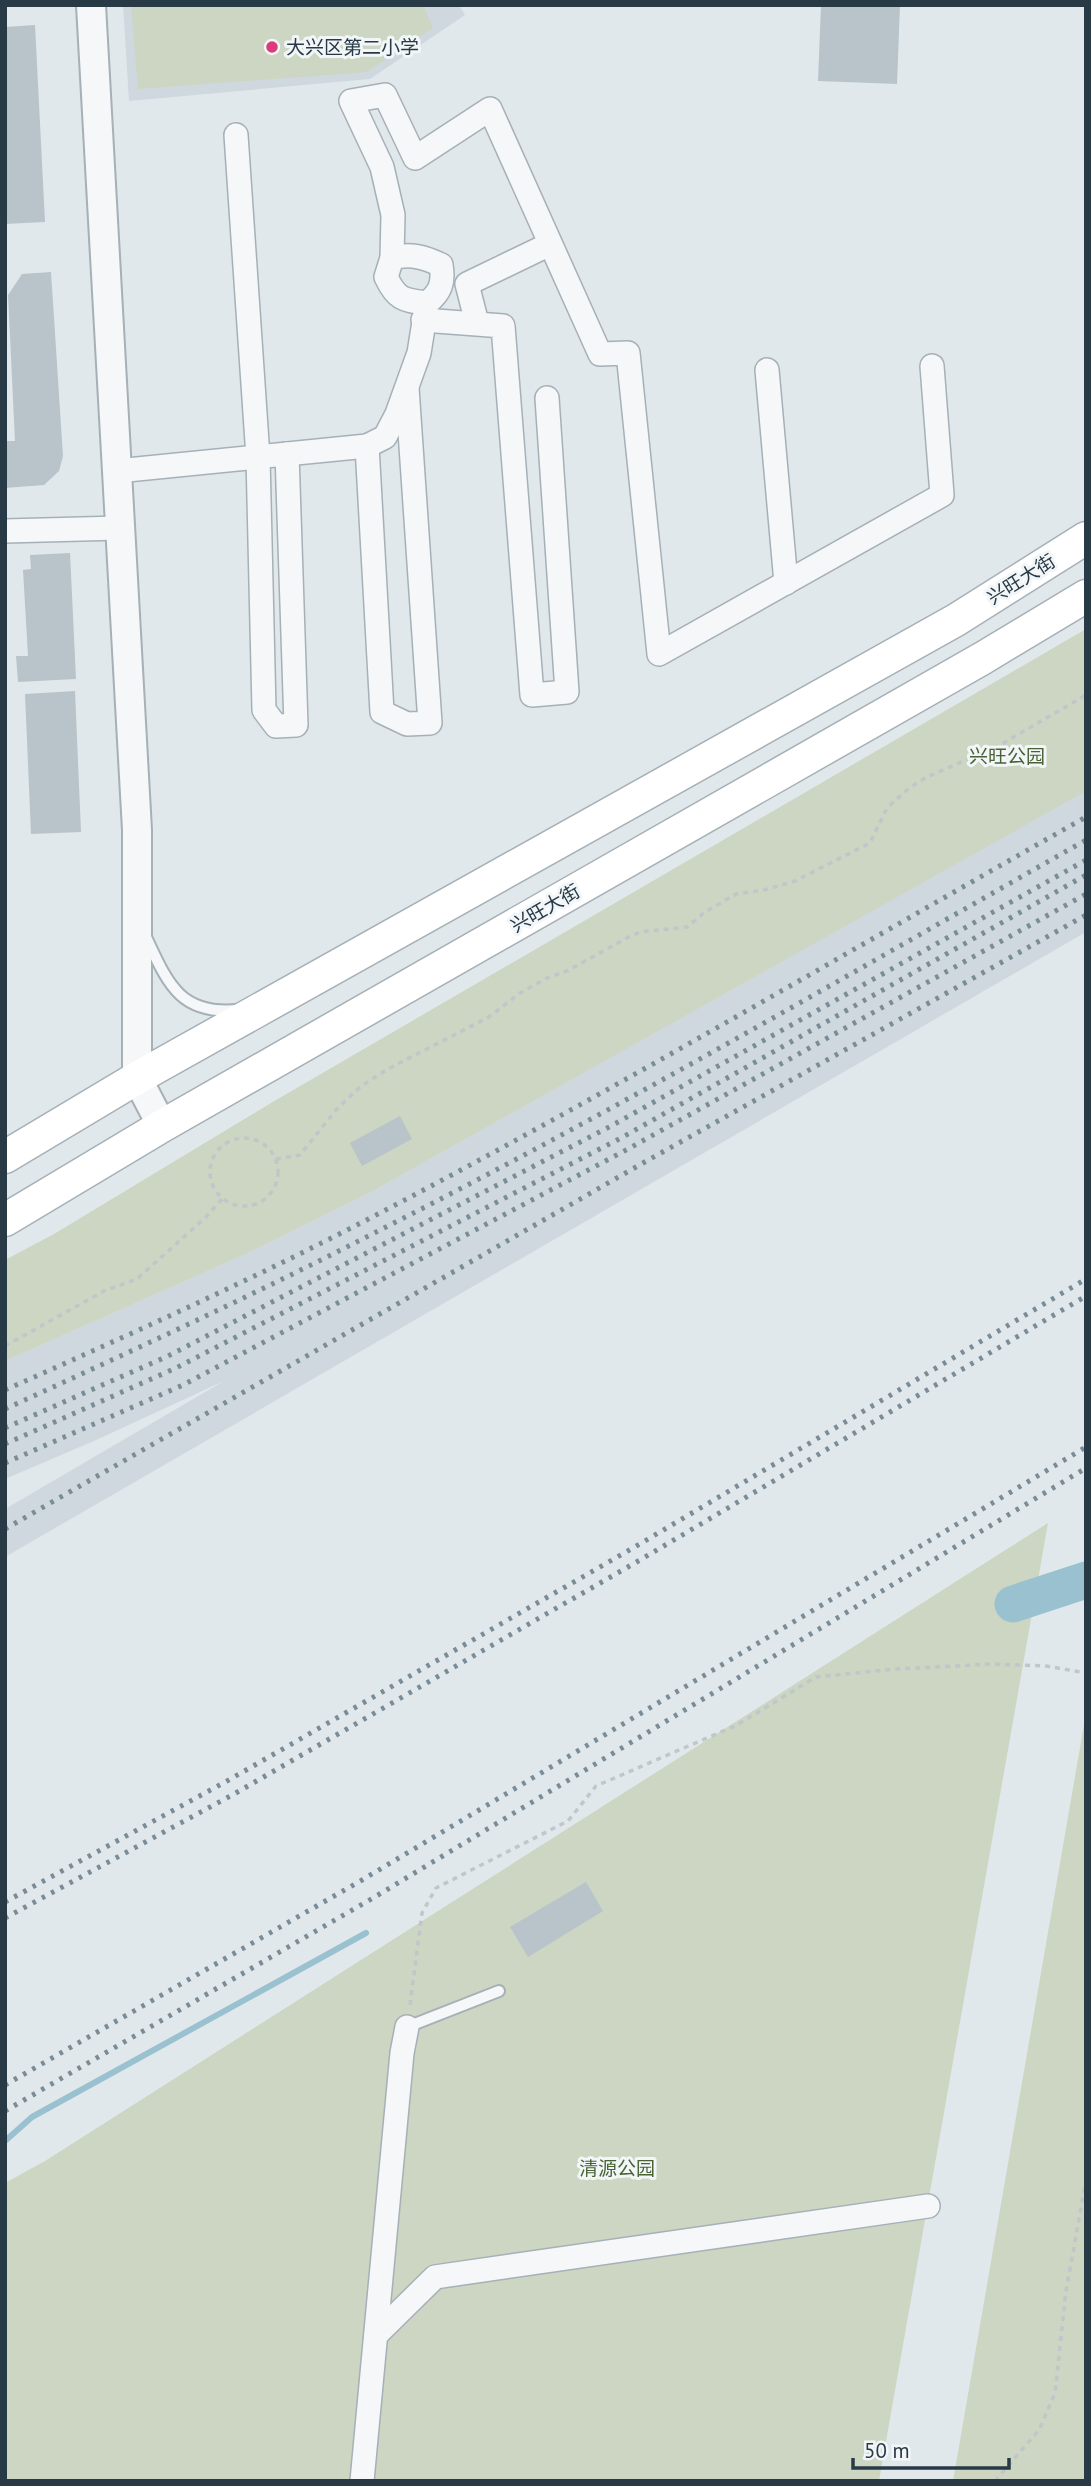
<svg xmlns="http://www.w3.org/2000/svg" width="1091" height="2486" viewBox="0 0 1091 2486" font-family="'PT Sans','Noto Sans SC',sans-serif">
<rect width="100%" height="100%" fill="#e1e8ec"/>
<g fill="#cfd8de">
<polygon points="123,5 459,5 465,15 370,79 129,101"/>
<polygon points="1086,790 1086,932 5,1557 5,1509 224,1381 94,1441 5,1479 5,1361 248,1253 371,1192"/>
</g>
<g fill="#ccd6c2">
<polygon points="131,5 423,5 433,28 367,72 138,89"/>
<polygon points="1086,629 1086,791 371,1192 248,1253 5,1361 5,1260 54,1234 271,1103"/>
<polygon points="1048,1523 879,2481 5,2481 5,2183 45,2161"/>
<polygon points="1086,1713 1086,2481 953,2481"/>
</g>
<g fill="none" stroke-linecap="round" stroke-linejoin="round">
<polyline stroke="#99c1cf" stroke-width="6" points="5,2141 32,2117 366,1933"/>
<polyline stroke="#99c1cf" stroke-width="37" points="1013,1604 1086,1580"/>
</g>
<g fill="#b8c3ca">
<polygon points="821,5 900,5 897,84 818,81"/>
<polygon points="35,25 45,222 5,224 5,27"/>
<polygon points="51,272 63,456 59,471 44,485 5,488 5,441 15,441 8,295 22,274"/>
<polygon points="70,553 76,679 18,682 16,656 28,656 23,570 31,569 30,555"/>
<polygon points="75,691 81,832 31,834 25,694"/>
<polygon points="400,1116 412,1139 362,1166 350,1143"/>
<polygon points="586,1882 603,1911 528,1957 510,1927"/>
</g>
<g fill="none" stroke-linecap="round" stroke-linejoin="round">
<g stroke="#a6b0b7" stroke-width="14">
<g id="service">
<path d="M145 935C167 981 178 1015 237 1010"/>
<polyline points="407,2027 499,1991"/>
</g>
</g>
<g stroke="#a6b0b7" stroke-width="26">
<g id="minor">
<polyline points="236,135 258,457 264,710 276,726 296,725 287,454"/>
<polyline points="392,258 393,215 382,167 351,101 385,95 415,158 490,109 600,354 628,353 659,654 942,495 932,366"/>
<polyline points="423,320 503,326 532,695 567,692 547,398"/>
<polyline points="477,323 467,284 550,244"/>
<polyline points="767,370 786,583"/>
<polyline points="367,446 382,712 407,724 430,723 407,388"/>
<path d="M117 471 367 446 385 437 397 414 419 353 427 303C441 292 444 282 441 265 424 257 410 253 392 258L386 277C397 300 403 300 427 303"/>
<polyline points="5,531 120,528"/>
<polyline points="376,2335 435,2277 928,2206"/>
<polyline points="362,2481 402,2053 407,2027"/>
</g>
</g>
<g stroke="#a6b0b7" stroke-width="32">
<polyline id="tertiary" points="91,5 137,830 137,1078 162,1126"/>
</g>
<g stroke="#a6b0b7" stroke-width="35">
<g id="secondary">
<polyline points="5,1157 137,1078 956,620 1086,538"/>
<polyline points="5,1220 162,1126 983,658 1086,596"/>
</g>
</g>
<g stroke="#c0c6ca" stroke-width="3.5" stroke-dasharray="5 5" stroke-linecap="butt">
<circle cx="244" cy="1172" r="34"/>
<polyline points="276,1159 300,1155 336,1110 360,1087 386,1070 489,1017 520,993 547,978 567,971 627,938 640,932 687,927 705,912 736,894 764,890 795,881 870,843 887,808 909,788 927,777 1000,745 1086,695"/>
<polyline points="5,1346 104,1291 137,1279 206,1217 223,1198"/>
<polyline points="410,2005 422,1913 436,1888 568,1821 596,1786 737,1725 816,1677 895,1669 992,1664 1046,1666 1086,1673"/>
<polyline points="995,2481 1039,2430 1055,2393 1066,2291 1086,2180"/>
</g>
<use href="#service" stroke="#f5f7f9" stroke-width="10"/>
<use href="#minor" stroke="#f5f7f9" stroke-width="23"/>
<use href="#tertiary" stroke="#f5f7f9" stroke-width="28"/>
<use href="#secondary" stroke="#fff" stroke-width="32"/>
<g stroke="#798c97" stroke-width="5" stroke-dasharray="3.5 7" stroke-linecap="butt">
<path d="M5 1390C131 1334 256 1278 378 1214 617 1089 850 950 1086 817"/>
<path d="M5 1409C132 1351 258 1293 382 1229 621 1108 853 972 1086 840"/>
<polyline points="5,1428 168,1356 611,1126 1086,860"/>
<polyline points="5,1444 176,1368 621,1138 1086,875"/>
<polyline points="5,1463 183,1385 628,1149 1086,894"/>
<polyline points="5,1529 643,1163 1086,915"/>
<polyline points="5,1902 227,1781 633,1548 1086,1279"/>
<polyline points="5,1918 234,1794 640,1560 1086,1296"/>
<polyline points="5,2085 362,1880 1086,1447"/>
<polyline points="5,2111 373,1898 1086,1468"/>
</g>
</g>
<circle fill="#dd3a7c" stroke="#f2f6f8" stroke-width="2.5" cx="272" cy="47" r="7"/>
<g text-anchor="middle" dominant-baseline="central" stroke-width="6" stroke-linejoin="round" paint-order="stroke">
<g font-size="19" fill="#283a45" stroke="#f2f6f8" text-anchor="start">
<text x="286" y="47">大兴区第二小学</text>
</g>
<g font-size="19" fill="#283a45" stroke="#f2f6f8">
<text transform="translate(1021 579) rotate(-32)">兴旺大街</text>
<text transform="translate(545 908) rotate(-30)">兴旺大街</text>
</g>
<g font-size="19" fill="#486333" stroke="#f2f6f8">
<text x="1007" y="756">兴旺公园</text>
<text x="617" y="2168">清源公园</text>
</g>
</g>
<rect width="1091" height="2486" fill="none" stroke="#283a45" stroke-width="14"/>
<path d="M853 2458v10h156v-10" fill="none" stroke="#283a45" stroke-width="3.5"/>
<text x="864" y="2458" font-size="21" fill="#283a45" stroke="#f2f6f8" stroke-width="5" paint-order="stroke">50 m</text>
</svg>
